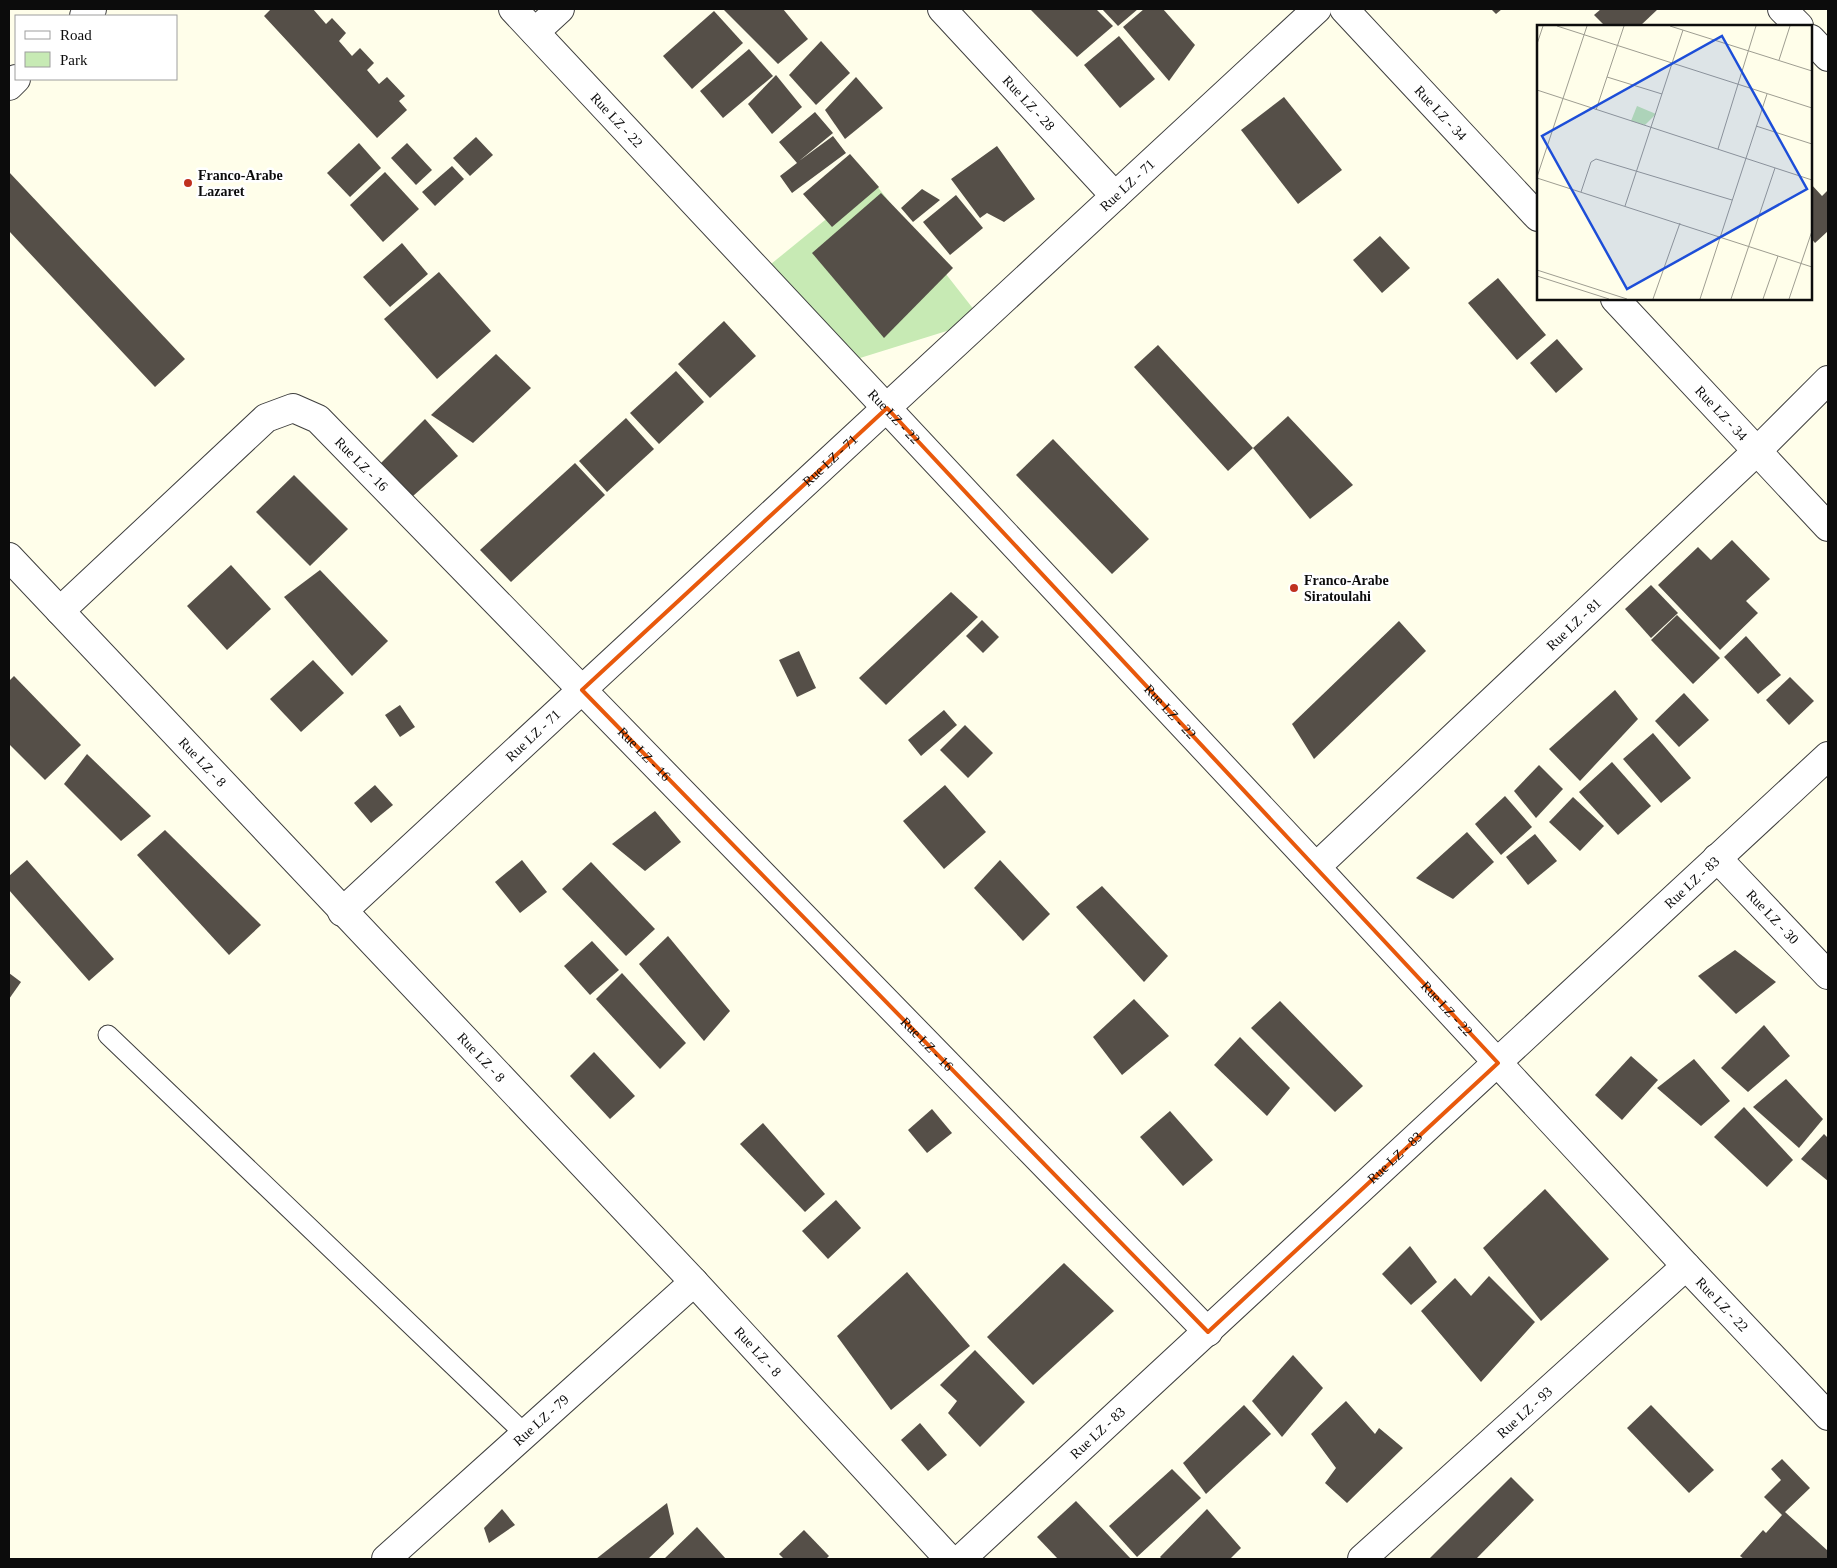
<svg xmlns="http://www.w3.org/2000/svg" width="1837" height="1568" viewBox="0 0 1837 1568" font-family="Georgia,serif">
<rect width="100%" height="100%" fill="#fffeea"/>
<polygon fill="#c7eab4" points="873,181 982,320 844,363 760,273"/>
<g fill="#554f48">
<polygon points="271,9 313,9 326,24 332,18 346,33 339,41 352,56 360,48 374,63 367,70 379,84 387,77 405,96 399,101 407,110 377,138 264,16"/>
<polygon points="723,9 783,9 808,39 778,64"/>
<polygon points="1030,9 1096,9 1113,26 1077,57"/>
<polygon points="1102,9 1138,9 1118,26"/>
<polygon points="1144,9 1163,9 1195,45 1169,81 1123,27"/>
<polygon points="1491,9 1502,9 1496,14"/>
<polygon points="1601,9 1658,9 1640,26 1605,26 1594,15"/>
<polygon points="714,11 743,43 692,89 663,56"/>
<polygon points="1119,36 1155,79 1120,108 1084,65"/>
<polygon points="821,41 850,73 816,105 789,75"/>
<polygon points="749,49 773,76 723,118 700,91"/>
<polygon points="776,75 802,107 772,134 748,104"/>
<polygon points="856,77 883,108 845,139 825,110"/>
<polygon points="1284,97 1342,170 1298,204 1241,130"/>
<polygon points="815,112 833,133 799,161 833,136 846,153 792,193 780,176 797,163 779,142"/>
<polygon points="476,137 493,155 470,176 453,158"/>
<polygon points="359,143 381,168 350,197 327,173"/>
<polygon points="407,143 432,170 416,185 391,158"/>
<polygon points="997,146 1035,199 1004,222 987,213 980,218 951,179"/>
<polygon points="850,154 879,187 832,227 803,194"/>
<polygon points="452,166 464,179 435,206 422,192"/>
<polygon points="9,172 185,359 155,387 9,231"/>
<polygon points="385,172 419,209 383,242 350,205"/>
<polygon points="1811,184 1822,196 1828,190 1828,231 1815,243 1811,238"/>
<polygon points="922,189 940,200 913,222 901,208"/>
<polygon points="881,193 953,268 884,338 812,253"/>
<polygon points="956,195 983,228 950,255 923,222"/>
<polygon points="1380,236 1410,268 1382,293 1353,260"/>
<polygon points="402,243 428,274 390,307 363,277"/>
<polygon points="439,272 491,331 437,379 384,319"/>
<polygon points="1498,278 1546,335 1517,360 1468,303"/>
<polygon points="724,321 756,356 710,398 678,364"/>
<polygon points="1557,339 1583,369 1556,393 1530,363"/>
<polygon points="1158,345 1253,448 1228,471 1134,367"/>
<polygon points="496,354 531,388 473,443 431,415"/>
<polygon points="676,371 704,402 659,444 630,413"/>
<polygon points="1288,416 1353,485 1310,519 1253,448"/>
<polygon points="626,418 654,449 607,492 579,461"/>
<polygon points="425,419 458,456 413,496 381,463"/>
<polygon points="1053,439 1149,539 1112,574 1016,475"/>
<polygon points="575,463 605,495 511,582 480,550"/>
<polygon points="294,475 348,529 310,566 256,512"/>
<polygon points="1732,540 1770,579 1746,601 1758,613 1720,650 1658,585 1698,547 1711,560"/>
<polygon points="231,565 271,609 227,650 187,606"/>
<polygon points="320,570 388,641 352,676 284,597"/>
<polygon points="1651,585 1678,613 1651,638 1625,609"/>
<polygon points="951,592 978,617 886,705 859,678"/>
<polygon points="1677,615 1720,658 1693,684 1651,640"/>
<polygon points="982,620 999,637 983,653 966,636"/>
<polygon points="1399,621 1426,651 1314,759 1292,724"/>
<polygon points="1746,636 1781,675 1758,694 1724,657"/>
<polygon points="799,651 816,688 797,697 779,660"/>
<polygon points="313,660 344,693 301,732 270,699"/>
<polygon points="14,676 81,745 45,780 9,744 9,681"/>
<polygon points="1790,677 1814,701 1789,725 1766,700"/>
<polygon points="1615,690 1638,719 1580,781 1549,749"/>
<polygon points="1684,693 1709,720 1679,747 1655,721"/>
<polygon points="400,705 415,727 400,737 385,715"/>
<polygon points="944,710 957,725 921,756 908,740"/>
<polygon points="965,725 993,753 968,778 940,750"/>
<polygon points="1653,733 1691,778 1661,803 1623,759"/>
<polygon points="87,754 151,816 121,841 64,784"/>
<polygon points="1612,762 1651,806 1618,835 1579,792"/>
<polygon points="1539,765 1563,789 1536,818 1514,791"/>
<polygon points="375,785 393,805 371,823 354,803"/>
<polygon points="945,785 986,832 944,869 903,821"/>
<polygon points="1505,796 1532,827 1501,855 1475,824"/>
<polygon points="1573,797 1604,826 1580,851 1549,822"/>
<polygon points="655,811 681,842 645,871 612,844"/>
<polygon points="165,830 261,925 229,955 137,855"/>
<polygon points="1467,832 1494,862 1453,899 1416,878"/>
<polygon points="1535,834 1557,861 1528,885 1506,857"/>
<polygon points="27,860 114,959 89,981 9,890 9,876"/>
<polygon points="522,860 547,892 520,913 495,882"/>
<polygon points="1000,860 1050,914 1023,941 974,888"/>
<polygon points="591,862 655,929 626,956 562,889"/>
<polygon points="1102,886 1168,956 1144,982 1076,907"/>
<polygon points="668,936 730,1011 704,1041 639,964"/>
<polygon points="592,941 619,970 590,995 564,966"/>
<polygon points="1735,950 1776,982 1736,1014 1698,976"/>
<polygon points="9,973 21,982 9,999"/>
<polygon points="622,973 686,1043 660,1069 596,999"/>
<polygon points="1134,999 1169,1036 1122,1075 1093,1037"/>
<polygon points="1280,1001 1363,1086 1335,1112 1251,1028"/>
<polygon points="1764,1025 1790,1056 1748,1092 1721,1068"/>
<polygon points="1240,1037 1290,1088 1267,1116 1214,1065"/>
<polygon points="594,1052 635,1096 610,1119 570,1076"/>
<polygon points="1631,1056 1658,1080 1622,1120 1595,1095"/>
<polygon points="1694,1059 1730,1101 1701,1126 1657,1088"/>
<polygon points="1786,1079 1823,1119 1799,1148 1753,1107"/>
<polygon points="1744,1107 1793,1160 1767,1187 1714,1137"/>
<polygon points="932,1109 952,1133 927,1153 908,1130"/>
<polygon points="1170,1111 1213,1160 1183,1186 1140,1137"/>
<polygon points="763,1123 825,1194 805,1212 740,1144"/>
<polygon points="1824,1134 1828,1138 1828,1181 1801,1159"/>
<polygon points="1545,1189 1609,1259 1541,1321 1483,1248"/>
<polygon points="836,1200 861,1228 828,1259 802,1231"/>
<polygon points="1410,1246 1437,1282 1411,1305 1382,1274"/>
<polygon points="1064,1263 1114,1311 1033,1385 987,1337"/>
<polygon points="907,1272 970,1346 891,1410 837,1336"/>
<polygon points="1489,1276 1535,1322 1481,1382 1421,1311 1455,1278 1471,1296"/>
<polygon points="975,1350 1025,1402 980,1447 948,1413 957,1401 940,1385"/>
<polygon points="1293,1355 1323,1388 1282,1437 1252,1401"/>
<polygon points="1346,1401 1375,1434 1379,1428 1403,1448 1347,1503 1325,1483 1336,1468 1311,1434"/>
<polygon points="1244,1405 1271,1434 1206,1494 1183,1463"/>
<polygon points="1651,1405 1714,1470 1689,1493 1627,1428"/>
<polygon points="920,1423 947,1455 928,1471 901,1440"/>
<polygon points="1782,1459 1810,1488 1785,1512 1828,1551 1828,1559 1744,1559 1740,1556 1763,1530 1766,1533 1782,1515 1764,1497 1781,1480 1771,1469"/>
<polygon points="1172,1469 1201,1498 1137,1557 1109,1526"/>
<polygon points="1511,1477 1534,1500 1476,1559 1429,1559"/>
<polygon points="1076,1501 1131,1559 1058,1559 1037,1537"/>
<polygon points="667,1503 674,1534 648,1559 596,1559"/>
<polygon points="502,1509 515,1525 489,1543 484,1528"/>
<polygon points="1207,1509 1241,1548 1230,1559 1162,1559 1160,1557"/>
<polygon points="697,1527 726,1559 664,1559"/>
<polygon points="804,1530 829,1556 826,1559 784,1559 779,1554"/>
</g>
<g fill="none" stroke-linecap="round" stroke-linejoin="round">
<g stroke="#3f3f3f" stroke-width="21">
<polyline id="lane" points="108,1035 525,1434"/>
</g>
<g stroke="#3f3f3f" stroke-width="30">
<g id="street">
<path id="s1" d="M513 9 1316 867 1686 1266 1828 1416"/>
<path id="s2" d="M942 9 1115 196"/>
<path id="s3" d="M1344 9 1538 217"/>
<polyline points="1782,9 1799,26"/>
<polyline points="84,16 92,9"/>
<polyline points="535,32 560,9"/>
<polyline points="1811,39 1828,57"/>
<polyline points="9,86 16,79"/>
<path id="s4" d="M1615 299 1828 527"/>
<path id="s5" d="M9 557 694 1282 949 1559"/>
<path id="s6" d="M60 611 266 418 293 408 318 419 1208 1332"/>
<path id="s7" d="M1717 858 1828 975"/>
<path id="s8" d="M1316 867 1757 451 1828 380"/>
<path id="s9" d="M342 912 1317 9"/>
<path id="s10" d="M386 1559 694 1282"/>
<path id="s11" d="M961 1559 1828 756"/>
<path id="s12" d="M1362 1559 1686 1266"/>
</g>
</g>
<use href="#lane" stroke="#fff" stroke-width="19"/>
<use href="#street" stroke="#fff" stroke-width="28"/>
</g>
<path fill="none" stroke="#e8590c" stroke-width="4" stroke-linejoin="round" d="M887 408 1498 1063 1208 1332 582 690Z"/>
<g fill="#bf3120" stroke="#fff" stroke-width="2">
<circle cx="188" cy="183" r="5"/>
<circle cx="1294" cy="588" r="5"/>
</g>
<g text-anchor="middle" dominant-baseline="central" stroke-width="5" stroke-linejoin="round" paint-order="stroke">
<g font-size="14" fill="#0c0c0c" stroke="#fff">
<text stroke="none"><textPath href="#s2" startOffset="128">Rue LZ - 28</textPath></text>
<text stroke="none"><textPath href="#s3" startOffset="142">Rue LZ - 34</textPath></text>
<text stroke="none"><textPath href="#s1" startOffset="152">Rue LZ - 22</textPath></text>
<text stroke="none"><textPath href="#s9" startOffset="1070">Rue LZ - 71</textPath></text>
<text stroke="none"><textPath href="#s4" startOffset="156">Rue LZ - 34</textPath></text>
<text stroke="none"><textPath href="#s1" startOffset="558">Rue LZ - 22</textPath></text>
<text stroke="none"><textPath href="#s9" startOffset="665">Rue LZ - 71</textPath></text>
<text stroke="none"><textPath href="#s6" startOffset="401">Rue LZ - 16</textPath></text>
<text stroke="none"><textPath href="#s8" startOffset="354">Rue LZ - 81</textPath></text>
<text stroke="none"><textPath href="#s1" startOffset="962">Rue LZ - 22</textPath></text>
<text stroke="none"><textPath href="#s9" startOffset="260">Rue LZ - 71</textPath></text>
<text stroke="none"><textPath href="#s6" startOffset="806">Rue LZ - 16</textPath></text>
<text stroke="none"><textPath href="#s5" startOffset="282">Rue LZ - 8</textPath></text>
<text stroke="none"><textPath href="#s11" startOffset="996">Rue LZ - 83</textPath></text>
<text stroke="none"><textPath href="#s7" startOffset="81">Rue LZ - 30</textPath></text>
<text stroke="none"><textPath href="#s1" startOffset="1368">Rue LZ - 22</textPath></text>
<text stroke="none"><textPath href="#s6" startOffset="1211">Rue LZ - 16</textPath></text>
<text stroke="none"><textPath href="#s5" startOffset="688">Rue LZ - 8</textPath></text>
<text stroke="none"><textPath href="#s11" startOffset="591">Rue LZ - 83</textPath></text>
<text stroke="none"><textPath href="#s1" startOffset="1772">Rue LZ - 22</textPath></text>
<text stroke="none"><textPath href="#s5" startOffset="1092">Rue LZ - 8</textPath></text>
<text stroke="none"><textPath href="#s12" startOffset="219">Rue LZ - 93</textPath></text>
<text stroke="none"><textPath href="#s10" startOffset="208">Rue LZ - 79</textPath></text>
<text stroke="none"><textPath href="#s11" startOffset="186">Rue LZ - 83</textPath></text>
</g>
<g font-size="14" font-weight="bold" fill="#0c0c0c" stroke="#fff" text-anchor="start">
<text x="198" y="175">Franco-Arabe<tspan x="198" dy="16">Lazaret</tspan></text>
<text x="1304" y="580">Franco-Arabe<tspan x="1304" dy="16">Siratoulahi</tspan></text>
</g>
</g>
<g transform="translate(1537 25)">
<rect width="275" height="275" fill="#fffeea"/>
<path d="M100 81 119 89 108 100 94 96Z" fill="#c7eab4"/>
<path fill="none" stroke="#9e9d91" stroke-width="1" d="M20 1 275 83M133 1 275 46M0 19 6 1M242 35 253 1M70 52 125 69M0 65 275 155M59 85 87 1M219 101 275 119M181 124 219 1M0 152 50 1M0 153 275 242M44 167 54 137 59 134 195 175M88 181 146 5M0 245 90 274M0 251 72 274M116 274 143 198M163 274 230 69M194 274 238 143M226 274 241 231M252 274 275 206"/>
<path fill="#1d4ed8" fill-opacity="0.15" stroke="#1d4ed8" stroke-width="2.5" d="M185 11 270 164 90 264 5 111Z"/>
<rect width="275" height="275" fill="none" stroke="#0c0c0c" stroke-width="2.5"/>
</g>
<rect width="1837" height="1568" fill="none" stroke="#0c0c0c" stroke-width="20"/>
<rect x="15" y="15" width="162" height="65" fill="#ffffff" stroke="#9e9e9e"/>
<rect x="25" y="31" width="25" height="8" fill="#ffffff" stroke="#9e9e9e"/>
<text x="60" y="40" font-size="15" fill="#0c0c0c">Road</text>
<rect x="25" y="52" width="25" height="15" fill="#c7eab4" stroke="#9e9e9e"/>
<text x="60" y="65" font-size="15" fill="#0c0c0c">Park</text>
</svg>
